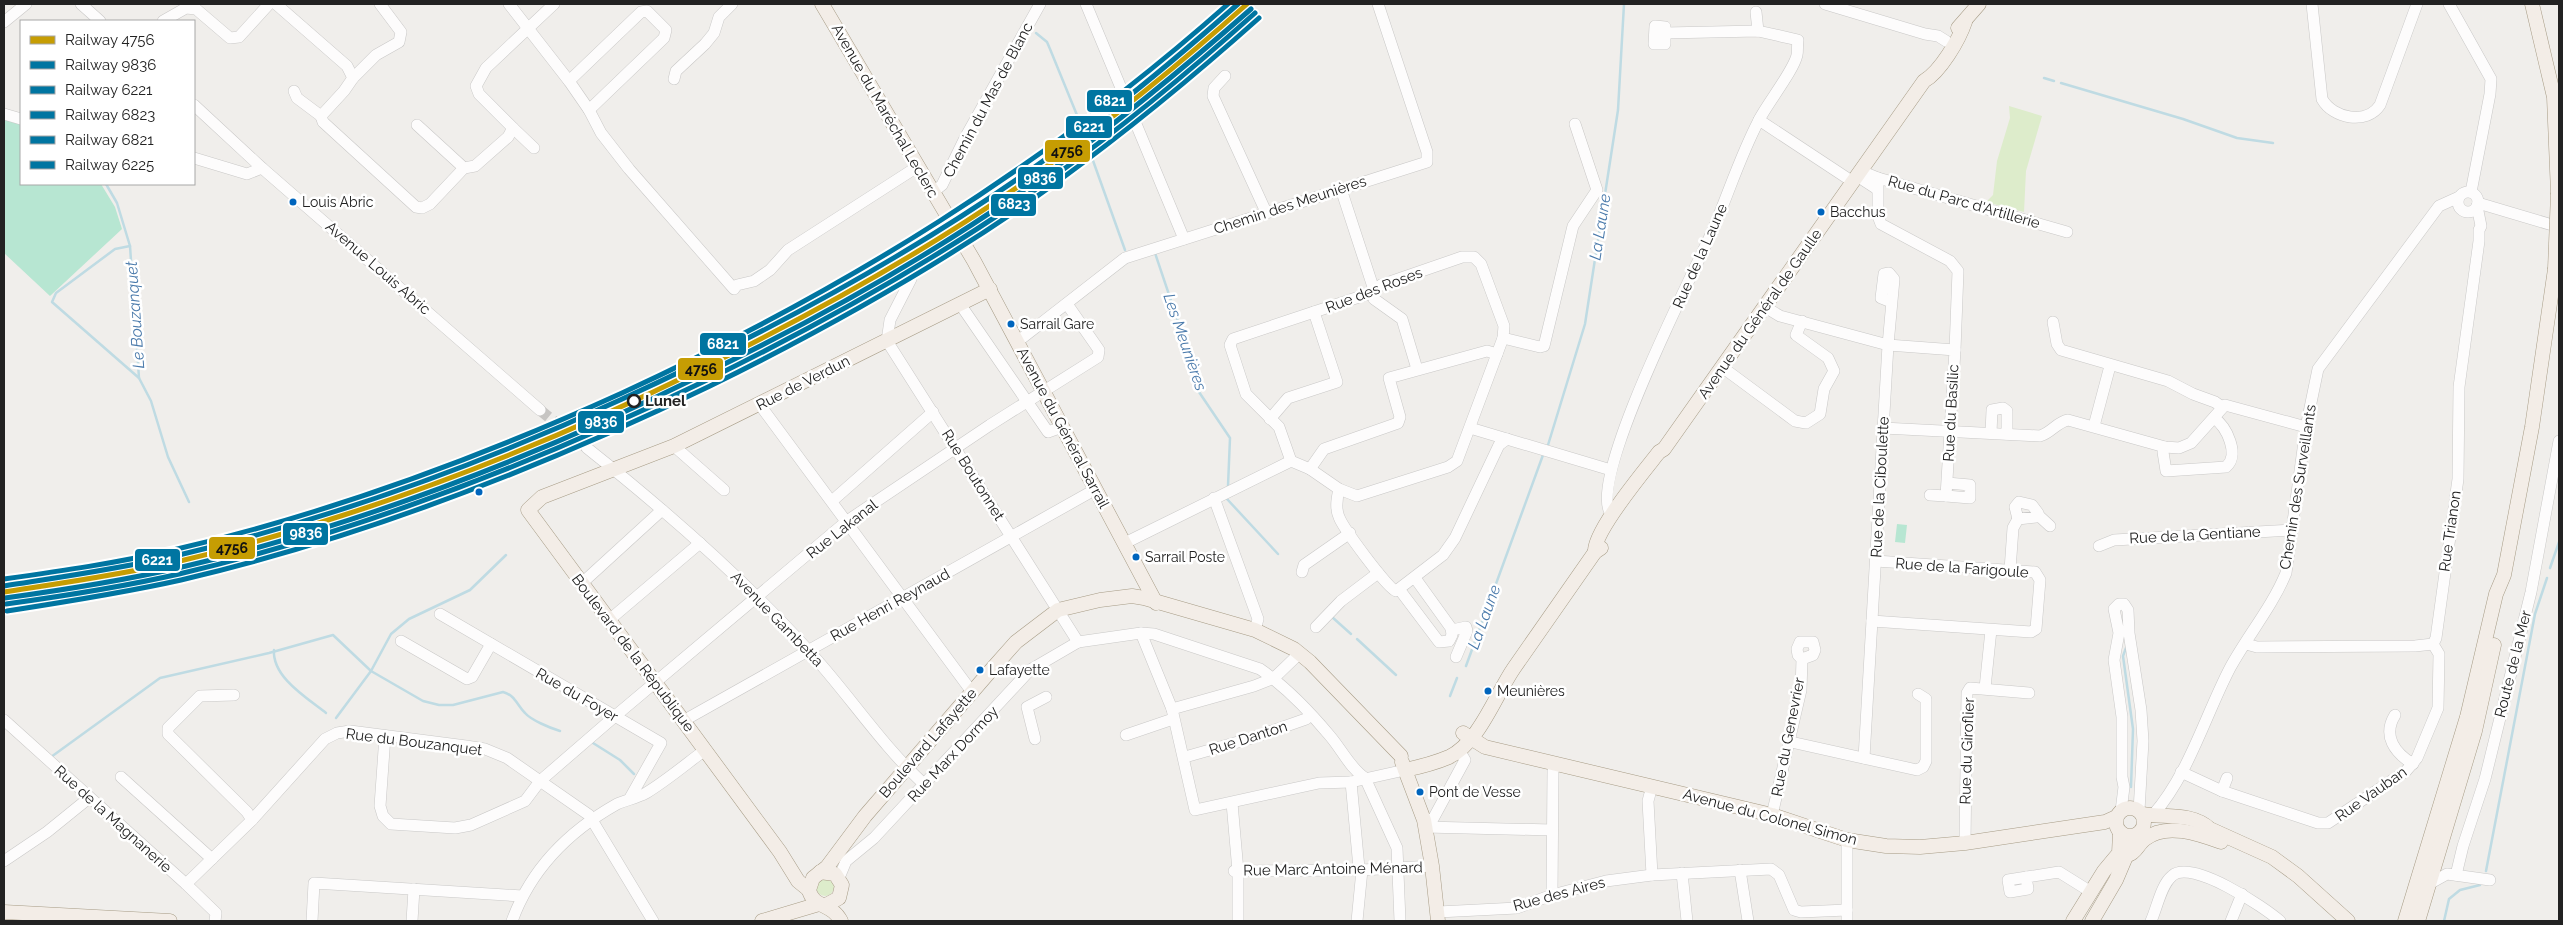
<svg xmlns="http://www.w3.org/2000/svg" width="2563" height="925" viewBox="0 0 2563 925" font-family="Raleway,sans-serif">
<rect width="100%" height="100%" fill="#f0eeeb"/>
<g fill="#ddeccb">
<polygon points="2009,106 2042,116 2026,171 2024,212 1986,202 1993,195 1997,161 2010,118"/>
<circle cx="825" cy="887" r="9"/>
</g>
<g fill="#b7e6d2">
<polygon points="4,117 21,122 21,184 101,184 115,207 122,229 50,296 4,253"/>
<polygon points="1897,524 1907,525 1905,543 1895,542"/>
</g>
<g fill="none" stroke-linecap="round" stroke-linejoin="round">
<g stroke="#bfdbe3" stroke-width="2.5">
<polyline points="1036,33 1047,42 1050,49 1079,120"/>
<polyline points="2044,78 2054,81"/>
<polyline points="2061,83 2183,119 2237,138 2273,143"/>
<polyline points="1079,163 1091,155 1125,250"/>
<polyline points="106,184 117,203 130,246 139,378 151,401 168,457 189,502"/>
<polyline points="970,240 976,239 1059,177"/>
<polyline points="130,246 115,249 56,293 52,302 139,378"/>
<polyline points="1155,253 1193,366 1199,392 1230,438 1228,486"/>
<polyline points="1548,445 1585,324 1618,110 1624,4"/>
<polyline points="1227,499 1278,554"/>
<polyline points="2550,568 2559,542"/>
<polyline points="1332,617 1351,634"/>
<polyline points="1357,639 1396,675"/>
<polyline points="2126,648 2123,656 2133,729 2131,787"/>
<path d="M274 650C272 677 307 698 326 713"/>
<polyline points="1466,666 1543,455"/>
<polyline points="1450,696 1457,678"/>
<polyline points="336,718 371,671 391,634 409,619 470,590 506,555"/>
<polyline points="593,743 620,760 634,774"/>
<path d="M51 757 160 678 269 653 333 635 371 671 423 701 439 705H453L503 692C515 695 517 705 525 713 531 720 550 728 560 731"/>
<polyline points="2486,871 2535,614 2547,578"/>
<polyline points="2444,921 2449,899 2460,890 2480,885"/>
</g>
<polyline stroke="#c7c5c3" stroke-width="11" stroke-dasharray="11 5.5" stroke-linecap="butt" points="540,410 587,448"/>
<g stroke="#c9c8c7" stroke-width="12">
<g id="minor">
<polyline points="81,4 100,21"/>
<polyline points="276,4 347,66 353,78 344,91 321,116 323,122 416,207 422,208 430,204 464,168 475,166 508,137 513,128 479,94 476,86 486,68 554,4"/>
<polyline points="509,4 569,81 589,110 601,133 629,169 734,289 737,285 754,281 770,270 788,250 917,167"/>
<polyline points="1086,4 1184,239"/>
<polyline points="1825,4 1925,34 1938,36 1946,41"/>
<path d="M2312 4 2322 99C2333 119 2367 125 2380 105L2417 4"/>
<polyline points="2449,4 2491,79 2490,94 2471,192"/>
<polyline points="1756,12 1758,31"/>
<polyline points="163,21 186,8 196,9 230,38 239,37 269,4"/>
<polyline points="4,22 26,4"/>
<polygon points="1655,26 1665,27 1665,44 1654,44"/>
<polyline points="1225,76 1214,88 1213,96 1266,212"/>
<polyline points="353,78 376,55 399,42 401,32 380,4"/>
<polyline points="674,79 676,71 705,44 714,33 719,17 732,4"/>
<polyline points="569,81 641,12 647,11 666,30 664,38 589,110"/>
<polyline points="294,91 297,98 321,116"/>
<polyline points="194,105 262,168 540,410"/>
<polyline points="4,114 21,119"/>
<polyline points="1759,120 1853,182"/>
<polyline points="417,125 464,168"/>
<polyline points="513,128 534,148"/>
<polyline points="194,158 247,174 262,168"/>
<polyline points="1861,171 1878,178 2067,232"/>
<polyline points="1857,176 1877,189"/>
<polyline points="1878,178 1878,216 1881,224 1950,261 1958,271 1955,350"/>
<polyline points="1341,189 1374,290 1374,299 1402,319 1417,369"/>
<circle cx="2468" cy="202" r="10"/>
<polyline points="933,192 942,185 965,138 1040,4"/>
<polyline points="2478,203 2559,227"/>
<polyline points="911,279 890,320 887,341 1078,642"/>
<polyline points="1891,302 1881,298 1884,274 1889,273 1894,279 1888,345 1955,350 1946,496 1970,498 1970,485 1947,483"/>
<polyline points="960,304 1048,432 1062,427"/>
<polyline points="1765,307 1780,316 1888,345 1864,758"/>
<polyline points="2053,322 2057,344 2061,350 2168,381 2193,394 2215,402 2222,407"/>
<polyline points="1503,338 1540,347 1544,346 1573,226 1597,190 1575,124"/>
<polyline points="1017,342 1125,258 1427,162 1427,152 1378,4"/>
<polyline points="1722,367 1795,421 1806,423 1820,414 1824,389 1834,371 1828,358 1796,335 1802,321"/>
<polyline points="760,405 972,692"/>
<polyline points="1270,419 1288,398 1337,382 1314,312"/>
<polyline points="2094,426 2110,366"/>
<polyline points="1470,428 1611,470"/>
<path d="M1883 428 2040 436C2051 433 2057 422 2068 420L2165 447 2179 448 2191 443 2225 405 2306 427"/>
<polyline points="1991,433 1992,410 2003,408 2007,411 2007,434"/>
<polyline points="674,446 724,490"/>
<path d="M2165 447 2163 452 2166 471 2226 467C2240 455 2227 427 2214 418"/>
<path d="M587 448C665 510 741 576 808 650 848 693 881 745 925 785"/>
<polyline points="1310,469 1324,449 1398,423 1400,417 1389,378 1487,351 1497,354"/>
<path d="M1339 489C1337 498 1335 508 1339 517 1343 528 1388 589 1396 591L1443 555 1455 538 1499 445 1507 439"/>
<polyline points="1930,495 1946,496"/>
<polyline points="1214,498 1258,619 1255,630"/>
<polyline points="832,501 933,412"/>
<polygon points="2019,502 2032,505 2038,513 2036,517 2018,519 2015,507"/>
<path d="M1612 515C1583 487 1695 270 1712 232 1728 195 1740 156 1759 120 1767 104 1794 70 1797 55 1798 51 1797 45 1798 40L1758 31 1665 33"/>
<polyline points="2038,515 2050,526"/>
<polyline points="1125,543 1291,461 1310,469 1339,489 1357,496 1448,467 1457,461 1503,338 1504,326 1481,264 1474,257 1462,257 1381,285 1368,294 1233,339 1230,345 1246,394 1279,427 1291,461"/>
<polyline points="2099,546 2114,540 2292,530"/>
<polyline points="2010,570 2013,528 2018,519"/>
<polyline points="1302,572 1304,565 1350,533"/>
<polyline points="581,584 662,510"/>
<polyline points="1399,589 1439,642 1449,641 1452,635 1451,628 1415,578"/>
<polyline points="440,614 661,743 630,798"/>
<polyline points="608,621 700,543"/>
<polyline points="1872,621 2031,632 2036,629 2040,580 2035,572 1876,561"/>
<polyline points="1316,627 1341,601 1378,573"/>
<polyline points="1452,630 1466,627 1467,631 1456,657"/>
<polyline points="1141,633 1172,709 1195,810 1319,783 1351,782 1405,770"/>
<polyline points="401,641 467,679 472,677 491,644"/>
<polyline points="2246,644 2257,647 2415,646 2433,644 2436,638 2458,479 2459,387 2479,241 2479,230 2481,226 2477,206"/>
<polyline points="1985,688 1991,630"/>
<polyline points="234,695 200,696 168,728 168,734 247,812 252,820"/>
<polyline points="1172,709 1254,686 1274,678 1300,653"/>
<path d="M2395 715C2382 736 2395 753 2413 764"/>
<polyline points="4,720 186,884 216,913 215,921"/>
<polyline points="683,721 1096,489"/>
<polyline points="1126,735 1173,719"/>
<polyline points="385,736 380,806 383,816 391,824 455,828 471,825 525,801 540,781 614,717 847,521 990,425 1098,357 1099,350 1067,304"/>
<polyline points="1035,739 1027,707 1046,697"/>
<polyline points="1791,742 1917,770 1923,767 1926,761 1926,699 1918,694"/>
<polyline points="1185,757 1252,738 1306,719 1310,715"/>
<polyline points="2181,772 2222,791 2318,823 2328,823 2406,771 2417,758 2438,708 2439,654 2433,644"/>
<polyline points="121,777 212,859"/>
<polyline points="1365,778 1397,848 1400,921"/>
<polyline points="1351,782 1359,868"/>
<polyline points="1652,786 1648,801 1652,875"/>
<polyline points="2222,791 2227,778"/>
<polyline points="1232,803 1238,871 1238,921"/>
<polyline points="2121,811 2124,787 2122,777 2122,717 2114,660 2119,633 2114,609 2119,604 2124,604 2128,610 2129,633 2141,710 2143,741 2139,811"/>
<polyline points="1772,815 1801,690 1802,659 1798,655 1797,649 1800,642 1813,642 1815,650 1813,655 1802,659"/>
<path d="M2153 815C2189 774 2205 716 2230 668 2248 635 2272 607 2286 573L2306 427 2318 369 2439 206 2459 197"/>
<polyline points="1424,820 1433,819 1465,760 1459,750"/>
<polyline points="1425,827 1552,830"/>
<polyline points="1847,840 1847,921"/>
<polyline points="1965,843 1967,693 1970,688 2029,693"/>
<polyline points="4,861 47,832 89,798"/>
<polyline points="1740,870 1748,921"/>
<polyline points="1234,871 1362,870 1432,866"/>
<polyline points="1682,873 1687,921"/>
<polyline points="2456,875 2463,846 2485,779 2531,592 2559,441"/>
<polyline points="2026,877 2028,889 2010,892 2008,880 2059,872 2091,892"/>
<path d="M839 878 846 861 874 838 1030 670 1078 642 1141 633 1154 634 1260 669C1286 687 1310 712 1330 736 1342 750 1350 768 1365 778"/>
<polyline points="186,884 252,820 325,739 337,733 350,731 466,746 485,749 507,758 589,815 653,921"/>
<polyline points="2429,884 2447,874 2490,880"/>
<polyline points="1552,895 1553,771 1556,764"/>
<polyline points="1438,912 1517,908 1552,895 1606,881 1652,875 1771,869 1779,875 1794,910 1801,912 1847,910"/>
<polyline points="312,921 314,883 522,896"/>
<polyline points="412,921 414,889"/>
<path d="M512 921C531 869 569 831 617 804 626 800 637 798 646 793 666 781 686 764 705 750"/>
<polyline points="1357,921 1362,870"/>
<path d="M2151 921C2157 908 2161 885 2172 876 2191 858 2264 907 2280 921"/>
<polyline points="2231,921 2242,894"/>
</g>
</g>
<g stroke="#a79c86" stroke-width="15">
<g id="major">
<polyline points="822,4 974,261 1156,603"/>
<polyline points="2532,4 2554,97 2558,193"/>
<polyline points="1958,28 1979,4"/>
<path d="M1595 552C1593 532 1645 470 1659 452L1664 449 1924 81C1940 72 1959 40 1965 22"/>
<polyline points="1463,733 1485,747 1772,815 1847,840 1886,846 1920,847 1965,843 2105,822 2116,817"/>
<polyline points="1402,762 1424,820 1432,866 1438,921"/>
<path d="M1405 770C1419 767 1435 763 1449 757 1479 743 1496 694 1514 668L1595 552 1601 548"/>
<circle cx="2130" cy="822" r="14"/>
<path d="M2142 814C2165 818 2192 812 2210 829L2272 857 2298 876 2348 921"/>
<path d="M2128 855C2136 853 2138 844 2145 839 2166 822 2199 834 2221 842"/>
<polyline points="820,872 835,874 842,885 839,898 826,905"/>
<polyline points="809,890 798,881 780,852 528,510 542,497 674,446 990,289"/>
<polyline points="4,912 170,921"/>
<polyline points="762,921 819,904"/>
<path d="M841 921C832 903 813 908 809 890L813 878 827 867 865 816 992 669 1016 642 1058 610 1100 600 1132 596 1144 598 1255 630 1294 649 1310 662 1401 756"/>
<polyline points="2073,921 2104,871 2119,853 2120,832"/>
<polyline points="2092,921 2116,880 2130,847"/>
<polyline points="2405,921 2467,717 2496,594 2504,575 2532,427 2555,269"/>
<polyline points="2418,921 2475,731 2494,645"/>
</g>
</g>
<use href="#minor" stroke="#fdfcfc" stroke-width="11"/>
<use href="#major" stroke="#f3ede7" stroke-width="14"/>
<g stroke="#a79c86" stroke-width="15" stroke-linecap="butt">
<polyline id="major-bridge" points="2555,269 2558,193"/>
</g>
<use href="#major-bridge" stroke="#f3ede7" stroke-width="14"/>
<g stroke="#fff" stroke-width="9">
<path id="rail-1" d="M4 592C62 583 120 575 176 562 359 519 534 451 701 369 821 310 938 245 1046 167 1116 116 1182 62 1247 4"/>
</g>
<g stroke="#fff" stroke-width="9">
<path id="rail-2" d="M5 598C63 590 121 581 178 568 361 525 536 457 704 374 824 316 941 250 1049 172 1120 121 1186 66 1251 9"/>
</g>
<g stroke="#fff" stroke-width="9">
<path id="rail-3" d="M4 586C61 577 118 569 175 556 328 520 477 466 620 400 793 321 961 228 1110 111 1154 77 1196 41 1238 4"/>
</g>
<g stroke="#fff" stroke-width="9">
<path id="rail-4" d="M6 604C64 596 122 587 179 574 362 531 538 462 707 380 827 321 945 255 1053 177 1124 126 1190 71 1255 13"/>
</g>
<g stroke="#fff" stroke-width="9">
<path id="rail-5" d="M4 579C61 571 117 563 173 550 328 514 477 459 622 393 845 290 1044 167 1228 4"/>
</g>
<g stroke="#fff" stroke-width="9">
<path id="rail-6" d="M7 611C65 602 123 593 181 580 364 537 541 468 710 386 830 327 948 261 1057 182 1127 131 1194 76 1259 18"/>
</g>
<use href="#rail-1" stroke="#c69d03" stroke-width="5"/>
<use href="#rail-2" stroke="#0075a1" stroke-width="5"/>
<use href="#rail-3" stroke="#0075a1" stroke-width="5"/>
<use href="#rail-4" stroke="#0075a1" stroke-width="5"/>
<use href="#rail-5" stroke="#0075a1" stroke-width="5"/>
<use href="#rail-6" stroke="#0075a1" stroke-width="5"/>
</g>
<g fill="#0065bd" stroke="#fff" stroke-width="2">
<circle cx="293" cy="202" r="4.5"/>
<circle cx="1821" cy="212" r="4.5"/>
<circle cx="1011" cy="324" r="4.5"/>
<circle cx="479" cy="492" r="4.5"/>
<circle cx="1136" cy="557" r="4.5"/>
<circle cx="980" cy="670" r="4.5"/>
<circle cx="1488" cy="691" r="4.5"/>
<circle cx="1420" cy="792" r="4.5"/>
</g>
<circle fill="#fff" stroke="#222" stroke-width="2.5" cx="634" cy="401" r="6"/>
<g text-anchor="middle" dominant-baseline="central" stroke-width="5" stroke-linejoin="round" paint-order="stroke">
<g font-size="14" fill="#222" stroke="#fff" text-anchor="start">
<text x="302" y="202">Louis Abric</text>
<text x="1830" y="212">Bacchus</text>
<text x="1020" y="324">Sarrail Gare</text>
<text x="1145" y="557">Sarrail Poste</text>
<text x="989" y="670">Lafayette</text>
<text x="1497" y="691">Meunières</text>
<text x="1429" y="792">Pont de Vesse</text>
</g>
<g font-size="15" fill="#222" stroke="#fff">
<text transform="translate(988 100) rotate(-62)">Chemin du Mas de Blanc</text>
<text transform="translate(885 111) rotate(60)">Avenue du Maréchal Leclerc</text>
<text transform="translate(1964 202) rotate(16)">Rue du Parc d'Artillerie</text>
<text transform="translate(1290 205) rotate(-18)">Chemin des Meunières</text>
<text transform="translate(1700 256) rotate(-66)">Rue de la Laune</text>
<text transform="translate(378 268) rotate(41)">Avenue Louis Abric</text>
<text transform="translate(1374 290) rotate(-21)">Rue des Roses</text>
<text transform="translate(1760 314) rotate(-55)">Avenue du Général de Gaulle</text>
<text transform="translate(803 383) rotate(-27)">Rue de Verdun</text>
<text transform="translate(1951 413) rotate(-87)">Rue du Basilic</text>
<text transform="translate(1063 428) rotate(62)">Avenue du Général Sarrail</text>
<text transform="translate(973 475) rotate(58)">Rue Boutonnet</text>
<text transform="translate(1880 487) rotate(-87)">Rue de la Ciboulette</text>
<text transform="translate(2298 487) rotate(-81)">Chemin des Surveillants</text>
<text transform="translate(842 529) rotate(-38)">Rue Lakanal</text>
<text transform="translate(2450 531) rotate(-82)">Rue Trianon</text>
<text transform="translate(2195 535) rotate(-3)">Rue de la Gentiane</text>
<text transform="translate(1962 568) rotate(4)">Rue de la Farigoule</text>
<text transform="translate(890 605) rotate(-29)">Rue Henri Reynaud</text>
<text transform="translate(777 619) rotate(46)">Avenue Gambetta</text>
<text transform="translate(633 653) rotate(53)">Boulevard de la République</text>
<text transform="translate(2513 664) rotate(-76)">Route de la Mer</text>
<text transform="translate(577 695) rotate(30)">Rue du Foyer</text>
<text transform="translate(1788 737) rotate(-79)">Rue du Genevrier</text>
<text transform="translate(1248 738) rotate(-18)">Rue Danton</text>
<text transform="translate(414 742) rotate(7)">Rue du Bouzanquet</text>
<text transform="translate(928 743) rotate(-49)">Boulevard Lafayette</text>
<text transform="translate(1967 751) rotate(-88)">Rue du Giroflier</text>
<text transform="translate(953 754) rotate(-47)">Rue Marx Dormoy</text>
<text transform="translate(2371 794) rotate(-35)">Rue Vauban</text>
<text transform="translate(1770 817) rotate(15)">Avenue du Colonel Simon</text>
<text transform="translate(113 819) rotate(42)">Rue de la Magnanerie</text>
<text transform="translate(1333 869) rotate(-1)">Rue Marc Antoine Ménard</text>
<text transform="translate(1559 894) rotate(-15)">Rue des Aires</text>
</g>
<g font-size="15" font-weight="bold" fill="#222" stroke="#fff" text-anchor="start">
<text x="645" y="401">Lunel</text>
</g>
<g font-size="16" font-style="italic" fill="#4a7aab" stroke="#fff">
<text transform="translate(1600 227) rotate(-81)">La Laune</text>
<text transform="translate(135 315) rotate(-94)">Le Bouzanquet</text>
<text transform="translate(1185 342) rotate(71)">Les Meunières</text>
<text transform="translate(1484 617) rotate(-70)">La Laune</text>
</g>
</g>
<g stroke="#fff" stroke-width="2">
<rect x="1086" y="89" width="47" height="24" rx="5" fill="#0075a1"/>
<rect x="1065" y="115" width="48" height="24" rx="5" fill="#0075a1"/>
<rect x="1044" y="139" width="47" height="24" rx="5" fill="#c69d03"/>
<rect x="1017" y="166" width="47" height="24" rx="5" fill="#0075a1"/>
<rect x="990" y="193" width="47" height="24" rx="5" fill="#0075a1"/>
<rect x="699" y="332" width="48" height="24" rx="5" fill="#0075a1"/>
<rect x="677" y="357" width="47" height="24" rx="5" fill="#c69d03"/>
<rect x="577" y="410" width="48" height="24" rx="5" fill="#0075a1"/>
<rect x="282" y="522" width="47" height="24" rx="5" fill="#0075a1"/>
<rect x="208" y="536" width="48" height="24" rx="5" fill="#c69d03"/>
<rect x="134" y="548" width="47" height="24" rx="5" fill="#0075a1"/>
</g>
<g font-size="14" text-anchor="middle" font-weight="bold" fill="#fff">
<text x="1110" y="106">6821</text>
<text x="1089" y="132">6221</text>
<text x="1040" y="183">9836</text>
<text x="1014" y="209">6823</text>
<text x="723" y="349">6821</text>
<text x="601" y="427">9836</text>
<text x="306" y="538">9836</text>
<text x="157" y="565">6221</text>
</g>
<g font-size="14" text-anchor="middle" font-weight="bold" fill="#111">
<text x="1067" y="156">4756</text>
<text x="701" y="374">4756</text>
<text x="232" y="553">4756</text>
</g>
<rect width="2563" height="925" fill="none" stroke="#222222" stroke-width="10"/>
<rect x="20" y="20" width="175" height="165" fill="#ffffff" stroke="#a7a7a7"/>
<rect x="30" y="36" width="25" height="8" fill="#c69d03" stroke="#a7a7a7"/>
<text x="65" y="45" font-size="15" fill="#222222">Railway 4756</text>
<rect x="30" y="61" width="25" height="8" fill="#0075a1" stroke="#a7a7a7"/>
<text x="65" y="70" font-size="15" fill="#222222">Railway 9836</text>
<rect x="30" y="86" width="25" height="8" fill="#0075a1" stroke="#a7a7a7"/>
<text x="65" y="95" font-size="15" fill="#222222">Railway 6221</text>
<rect x="30" y="111" width="25" height="8" fill="#0075a1" stroke="#a7a7a7"/>
<text x="65" y="120" font-size="15" fill="#222222">Railway 6823</text>
<rect x="30" y="136" width="25" height="8" fill="#0075a1" stroke="#a7a7a7"/>
<text x="65" y="145" font-size="15" fill="#222222">Railway 6821</text>
<rect x="30" y="161" width="25" height="8" fill="#0075a1" stroke="#a7a7a7"/>
<text x="65" y="170" font-size="15" fill="#222222">Railway 6225</text>
</svg>
